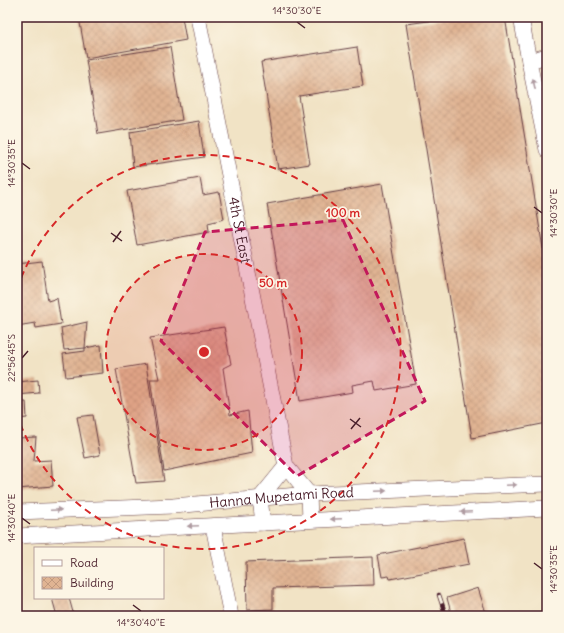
<svg xmlns="http://www.w3.org/2000/svg" width="564" height="633" viewBox="0 0 564 633" font-family="Delius,sans-serif">
<defs>
<pattern id="building-cross-hatch" width="8" height="8" patternUnits="userSpaceOnUse"><rect width="8" height="8" fill="#e0b493"/><path d="M0 0l8 8M0 8l8-8" fill="none" stroke="#c29a7f"/></pattern>
</defs>
<rect width="100%" height="100%" fill="#fcf5e5"/>
<filter id="ink" filterUnits="userSpaceOnUse"><feTurbulence type="fractalNoise" baseFrequency=".025" numOctaves="2"/><feDisplacementMap in="SourceGraphic" scale="8" xChannelSelector="R" yChannelSelector="G"/><feConvolveMatrix kernelMatrix="1 2 1 2 8 2 1 2 1" color-interpolation-filters="sRGB"/></filter>
<filter id="wash" filterUnits="userSpaceOnUse"><feTurbulence type="fractalNoise" baseFrequency=".012" numOctaves="4" result="noise"/><feDisplacementMap in="SourceGraphic" scale="16" xChannelSelector="R" yChannelSelector="G"/><feGaussianBlur stdDeviation="0.9" result="paint"/><feColorMatrix in="noise" values="0 0 0 0 0 0 0 0 0 0 0 0 0 0 0 0 0 1.4 0 .05"/><feComposite in="paint" operator="in"/></filter>
<g filter="url(#wash)">
<rect width="100%" height="100%" fill="#f1e3c5"/>
<g id="blocks">
<g fill="url(#building-cross-hatch)">
<polygon points="79,17 182,17 186,40 86,58"/>
<polygon points="459,17 505,17 547,273 547,423 472,438 406,24"/>
<polygon points="170,47 182,120 98,134 86,60"/>
<polygon points="357,47 363,86 299,96 310,164 278,169 261,62"/>
<polygon points="199,121 204,157 133,167 130,132"/>
<polygon points="200,178 203,195 219,192 224,219 208,223 209,232 137,245 127,191"/>
<polygon points="382,184 416,384 376,391 374,381 352,385 353,392 300,401 267,204"/>
<polygon points="42,261 48,301 57,298 61,324 36,328 35,323 17,326 17,264"/>
<polygon points="87,322 85,348 64,350 61,328"/>
<polygon points="224,327 231,364 223,368 230,415 248,411 252,453 164,471 150,379 159,379 150,338"/>
<polygon points="101,345 103,373 66,377 63,354 85,351 85,348"/>
<polygon points="146,364 164,481 136,483 116,369"/>
<polygon points="38,380 39,393 17,395 17,382"/>
<polygon points="17,402 26,402 27,418 17,419"/>
<polygon points="93,415 100,455 85,458 77,417"/>
<polygon points="36,437 34,461 51,460 53,486 17,489 17,438"/>
<polygon points="464,538 469,564 390,579 389,576 382,577 378,555"/>
<polygon points="373,557 374,585 273,588 273,609 247,610 246,562"/>
<polygon points="478,588 487,616 452,616 447,598"/>
<polygon points="52,598 69,598 74,616 57,616"/>
</g>
</g>
</g>
<g filter="url(#ink)">
<use href="#blocks" fill-opacity="0" stroke="#633c42" stroke-width="1"/>
<g fill="none" stroke-linecap="round" stroke-linejoin="round">
<g stroke="#633c42" stroke-width="16">
<g id="minor">
<path id="s1" d="M198 17 286 466 309 494 310 520"/>
<polyline points="521,17 529,61 547,150"/>
<polyline points="529,61 547,56"/>
<path id="s2" d="M17 512 173 506 309 494 547 484"/>
<polyline points="263,523 260,498 286,466"/>
<polyline points="213,526 231,616"/>
<polyline points="17,536 547,508"/>
</g>
</g>
<use href="#minor" stroke="#fff" stroke-width="15"/>
<g stroke="#4a1f2b" stroke-width="4.5">
<polyline id="rail" points="439,595 446,616"/>
</g>
<use href="#rail" stroke="#fcf5e5" stroke-width="3" stroke-dasharray="9" stroke-linecap="butt"/>
</g>
<defs><path id="oneway-solid" d="M-6-.8H1V-3.2L6.5 0L1 3.2V.8H-6Z"/></defs>
<g fill="#ae9aa0">
<use href="#oneway-solid" transform="translate(534 84) rotate(-102)"/>
<use href="#oneway-solid" transform="translate(511 485) rotate(-3)"/>
<use href="#oneway-solid" transform="translate(381 491) rotate(-2)"/>
<use href="#oneway-solid" transform="translate(56 510) rotate(-2)"/>
<use href="#oneway-solid" transform="translate(466 512) rotate(177)"/>
<use href="#oneway-solid" transform="translate(336 519) rotate(177)"/>
<use href="#oneway-solid" transform="translate(193 526) rotate(178)"/>
</g>
</g>
<path fill="#c2185b" fill-opacity="0.2" stroke="#c2185b" stroke-width="3" stroke-dasharray="8 5" stroke-linejoin="round" d="M343 220 425 401 297 476 161 341 205 232Z"/>
<path fill="none" stroke="#4a1f2b" stroke-width="1.5" d="M297 22 305 28M22 163 30 169M534 207 542 213M111 233 122 241M113 242 121 231M22 358 28 351M350 419 361 427M351 429 360 418M22 518 30 524M534 563 542 569M133 605 141 611"/>
<circle cx="204" cy="352" r="98" fill="#d62828" fill-opacity=".12"/>
<g fill="none" stroke="#d62828" stroke-width="2" stroke-dasharray="7 5">
<circle cx="204" cy="352" r="98"/>
<path d="M17 289A197 197 0 1 1 17 415"/>
</g>
<g text-anchor="middle" dominant-baseline="central" stroke-width="3.5" stroke-linejoin="round" paint-order="stroke">
<g font-size="14" fill="#4a1f2b" stroke="#fcf5e5">
<text stroke="none"><textPath href="#s1" startOffset="217">4th St East</textPath></text>
<text stroke="none"><textPath href="#s2" startOffset="265">Hanna Mupetami Road</textPath></text>
</g>
</g>
<circle cx="204" cy="352" r="6" fill="#d62828" stroke="#fcf5e5" stroke-width="2"/>
<g font-size="12" text-anchor="middle" font-weight="bold" fill="#d62828" stroke="#fcf5e5" stroke-width="3.5" stroke-linejoin="round" paint-order="stroke">
<text x="343" y="217">100 m</text>
<text x="273" y="287">50 m</text>
</g>
<rect width="564" height="633" fill="none" stroke="#fcf5e5" stroke-width="44"/>
<rect x="34" y="547" width="130" height="52" fill="#fcf5e5" stroke="#b59f9b"/>
<rect x="42" y="560" width="20" height="6" fill="#ffffff" stroke="#b59f9b"/>
<text x="70" y="567" font-size="12" fill="#4a1f2b">Road</text>
<rect x="42" y="577" width="20" height="12" fill="url(#building-cross-hatch)" stroke="#b59f9b"/>
<text x="70" y="587" font-size="12" fill="#4a1f2b">Building</text>
<rect x="22" y="22" width="520" height="589" fill="none" stroke="#4a1f2b" stroke-width="1.5"/>
<g font-size="10" text-anchor="middle" fill="#4a1f2b">
<text x="297" y="14">14°30'30"E</text>
<text transform="translate(11 163) rotate(-90)" y="4">14°30'35"E</text>
<text transform="translate(553 213) rotate(-90)" y="4">14°30'30"E</text>
<text transform="translate(11 358) rotate(-90)" y="4">22°56'45"S</text>
<text transform="translate(11 518) rotate(-90)" y="4">14°30'40"E</text>
<text transform="translate(553 569) rotate(-90)" y="4">14°30'35"E</text>
<text x="141" y="626">14°30'40"E</text>
</g>
</svg>
